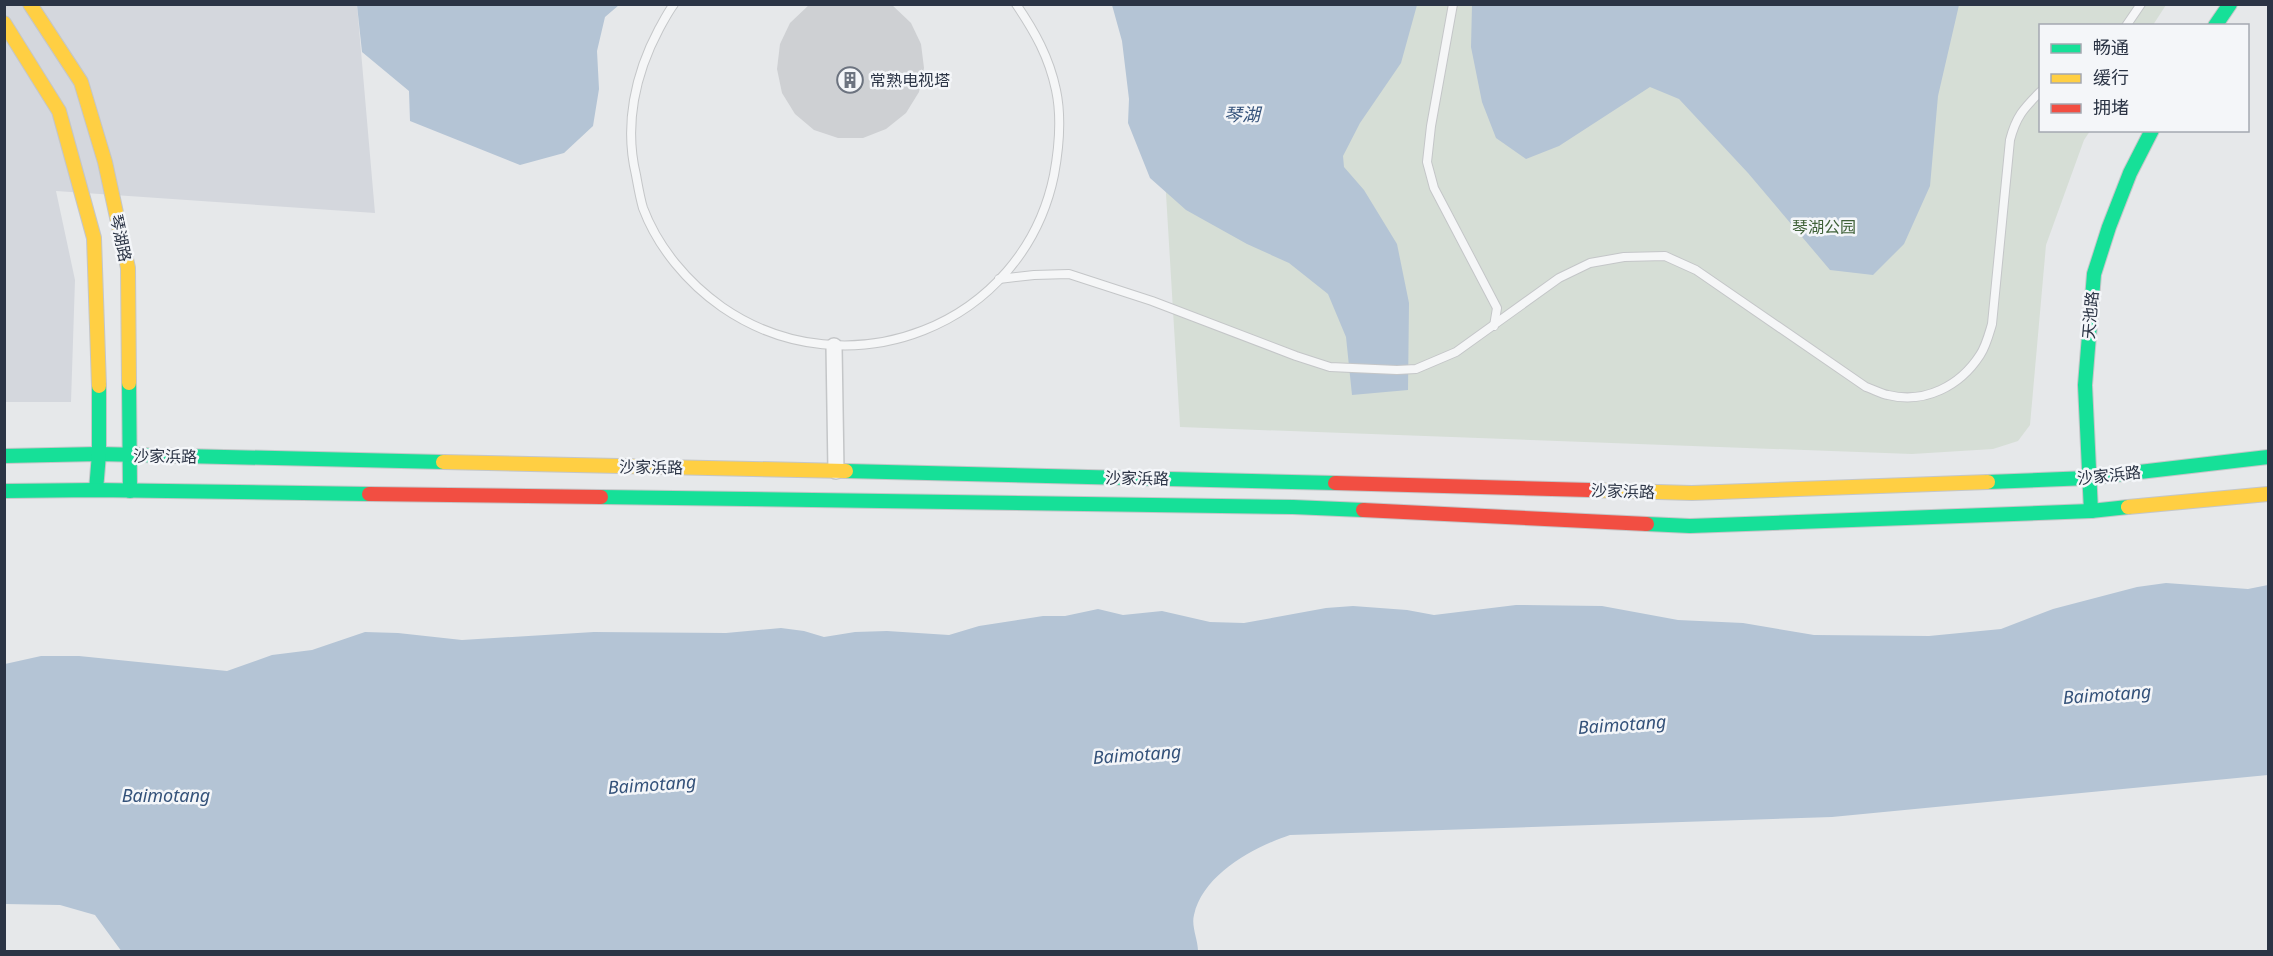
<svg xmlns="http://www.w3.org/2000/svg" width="2273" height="956" viewBox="0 0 2273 956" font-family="'Noto Sans','Noto Sans SC',sans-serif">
<rect width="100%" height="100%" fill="#e6e8ea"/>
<polygon fill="#d4d7dd" points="4,5 357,5 375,213 56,191 75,280 71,402 5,402"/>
<polygon fill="#d6ded6" points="1289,5 2166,5 2153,25 2040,26 2040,130 2090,131 2084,140 2046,245 2030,425 2018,441 1993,449 1912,454 1180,427 1165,177"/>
<g fill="#b4c4d5">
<polygon points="357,5 619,5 605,17 597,51 599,89 593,126 564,153 520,165 410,121 409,91 362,52"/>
<polygon points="1112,5 1417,5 1401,63 1360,123 1343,156 1344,167 1364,190 1397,244 1409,303 1408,390 1352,395 1346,337 1328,294 1289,263 1247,244 1186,210 1150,178 1128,123 1129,99 1122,41"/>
<polygon points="1472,5 1959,5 1938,96 1930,186 1904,244 1873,275 1830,270 1748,173 1679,99 1650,87 1559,146 1526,159 1496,138 1482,102 1471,47"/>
<path d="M2166 583 2248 589 2268 585V775L1832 817 1290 835C1254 847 1203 874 1194 915 1191 926 1198 940 1198 951L122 952 95 915 60 905 5 904V664L41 656H79L227 671 272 655 312 650 365 632 398 633 462 640 594 632 726 633 781 628 804 631 824 637 855 632 887 631 949 635 979 626 1043 616H1065L1098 609 1123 615 1162 611 1210 622 1244 623 1326 608 1353 606 1407 610 1434 615 1516 605 1602 606 1678 620 1743 623 1814 635 1929 636 2001 629 2053 609 2137 587Z"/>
</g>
<polygon fill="#ced0d3" points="810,4 891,4 911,23 921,44 924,68 919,92 906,113 886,129 863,138 838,138 814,130 795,114 782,93 777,69 780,44 790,23"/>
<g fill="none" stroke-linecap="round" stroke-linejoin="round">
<g stroke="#c4c6c8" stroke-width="10">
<g id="lane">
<path d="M674 4C668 12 664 20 659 29 635 74 624 125 636 175 638 186 640 198 643 208 658 248 688 283 722 307 848 394 1023 326 1054 175 1059 148 1062 118 1056 90 1049 57 1035 32 1016 4"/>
<polyline points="1453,4 1431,126 1427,162 1434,188 1497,308 1494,326"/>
<polyline points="2126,26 2141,4"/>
<path d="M999 279 1034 275 1069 274 1152 301 1296 356 1330 367 1397 370 1416 369 1456 352 1559 278 1590 263 1624 257 1665 256 1696 270 1866 387C1873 389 1881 394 1888 395 1925 404 1960 386 1980 355 1986 346 1989 334 1992 324L2010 140C2016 117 2023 109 2040 92"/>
</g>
</g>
<g stroke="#c4c6c8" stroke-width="18">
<polyline id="street" points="834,346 836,471"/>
</g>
<g stroke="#c4c6c8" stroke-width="16">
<g id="fast">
<polyline points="2215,26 2230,4"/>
<polyline points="129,383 130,491"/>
<polyline points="4,456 99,454 443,462"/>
<polyline points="846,471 1335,483"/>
<polyline points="1988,482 2088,478 2268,457"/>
<polyline points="96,490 99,454 99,386"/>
<polyline points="4,491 96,490 369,494"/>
<polyline points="601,497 1293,507 1363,510"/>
<polyline points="2091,511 2085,385 2094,274 2109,227 2130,173 2152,130"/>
<polyline points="1647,524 1690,526 2091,511 2128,507"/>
</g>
</g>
<g stroke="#c4c6c8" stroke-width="16">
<g id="slow">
<polyline points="30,4 81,82 105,162 128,268 129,383"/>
<polyline points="4,23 59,111 94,238 99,386"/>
<polyline points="443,462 846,471"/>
<polyline points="1589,490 1692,493 1988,482"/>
<polyline points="2128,507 2268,494"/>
</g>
</g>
<g stroke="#c4c6c8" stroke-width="16">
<g id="jam">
<polyline points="1335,483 1589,490"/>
<polyline points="369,494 601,497"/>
<polyline points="1363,510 1647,524"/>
</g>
</g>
<use href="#lane" stroke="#f5f6f7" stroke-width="8"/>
<use href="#street" stroke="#f5f6f7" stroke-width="15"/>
<use href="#fast" stroke="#16e098" stroke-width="14"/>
<use href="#slow" stroke="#ffcf43" stroke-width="14"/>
<use href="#jam" stroke="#f24e42" stroke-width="14"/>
</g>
<defs>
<g id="building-ring" transform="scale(1.35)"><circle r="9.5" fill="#f4f6f9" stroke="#6c737f" stroke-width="1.5"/><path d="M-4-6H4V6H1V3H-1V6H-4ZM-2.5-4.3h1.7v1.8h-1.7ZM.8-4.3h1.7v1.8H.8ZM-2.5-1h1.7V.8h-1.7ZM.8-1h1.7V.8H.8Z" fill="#6c737f"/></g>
</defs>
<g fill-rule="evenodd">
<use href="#building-ring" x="850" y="80"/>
</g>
<g text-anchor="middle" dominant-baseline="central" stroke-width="5" stroke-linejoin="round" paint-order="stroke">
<g font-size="16" fill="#2b3445" stroke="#f4f6f9" text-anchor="start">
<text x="870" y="80">常熟电视塔</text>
</g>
<g font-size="16" fill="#3f6138" stroke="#f4f6f9">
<text x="1824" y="227">琴湖公园</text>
</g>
<g font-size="16" fill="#2b3445" stroke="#f4f6f9">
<text transform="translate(121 238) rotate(78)">琴湖路</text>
<text transform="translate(2090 315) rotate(-85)">天池路</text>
<text transform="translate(165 456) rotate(1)">沙家浜路</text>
<text transform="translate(651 467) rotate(1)">沙家浜路</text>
<text transform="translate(2109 475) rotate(-6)">沙家浜路</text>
<text transform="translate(1137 478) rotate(1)">沙家浜路</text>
<text transform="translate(1623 491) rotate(2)">沙家浜路</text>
</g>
<g font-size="18" font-style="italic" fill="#34527a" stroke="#f4f6f9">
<text x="1242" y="114">琴湖</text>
<text transform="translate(2107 694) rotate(-4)">Baimotang</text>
<text transform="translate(1622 724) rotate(-4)">Baimotang</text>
<text transform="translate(1137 754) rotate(-4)">Baimotang</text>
<text transform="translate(652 784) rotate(-4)">Baimotang</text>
<text x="166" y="795">Baimotang</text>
</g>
</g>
<rect width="2273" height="956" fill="none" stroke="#2b3445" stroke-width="12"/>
<rect x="2039" y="24" width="210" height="108" fill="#f4f6f9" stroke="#a4a8b1" stroke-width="1.5"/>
<rect x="2051" y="44" width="30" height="9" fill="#16e098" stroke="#a4a8b1" stroke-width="1.5"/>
<text x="2093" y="54" font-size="18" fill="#2b3445">畅通</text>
<rect x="2051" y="74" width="30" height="9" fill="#ffcf43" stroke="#a4a8b1" stroke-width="1.5"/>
<text x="2093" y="84" font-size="18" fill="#2b3445">缓行</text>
<rect x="2051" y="104" width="30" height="9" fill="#f24e42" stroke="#a4a8b1" stroke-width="1.5"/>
<text x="2093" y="114" font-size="18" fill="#2b3445">拥堵</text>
</svg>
